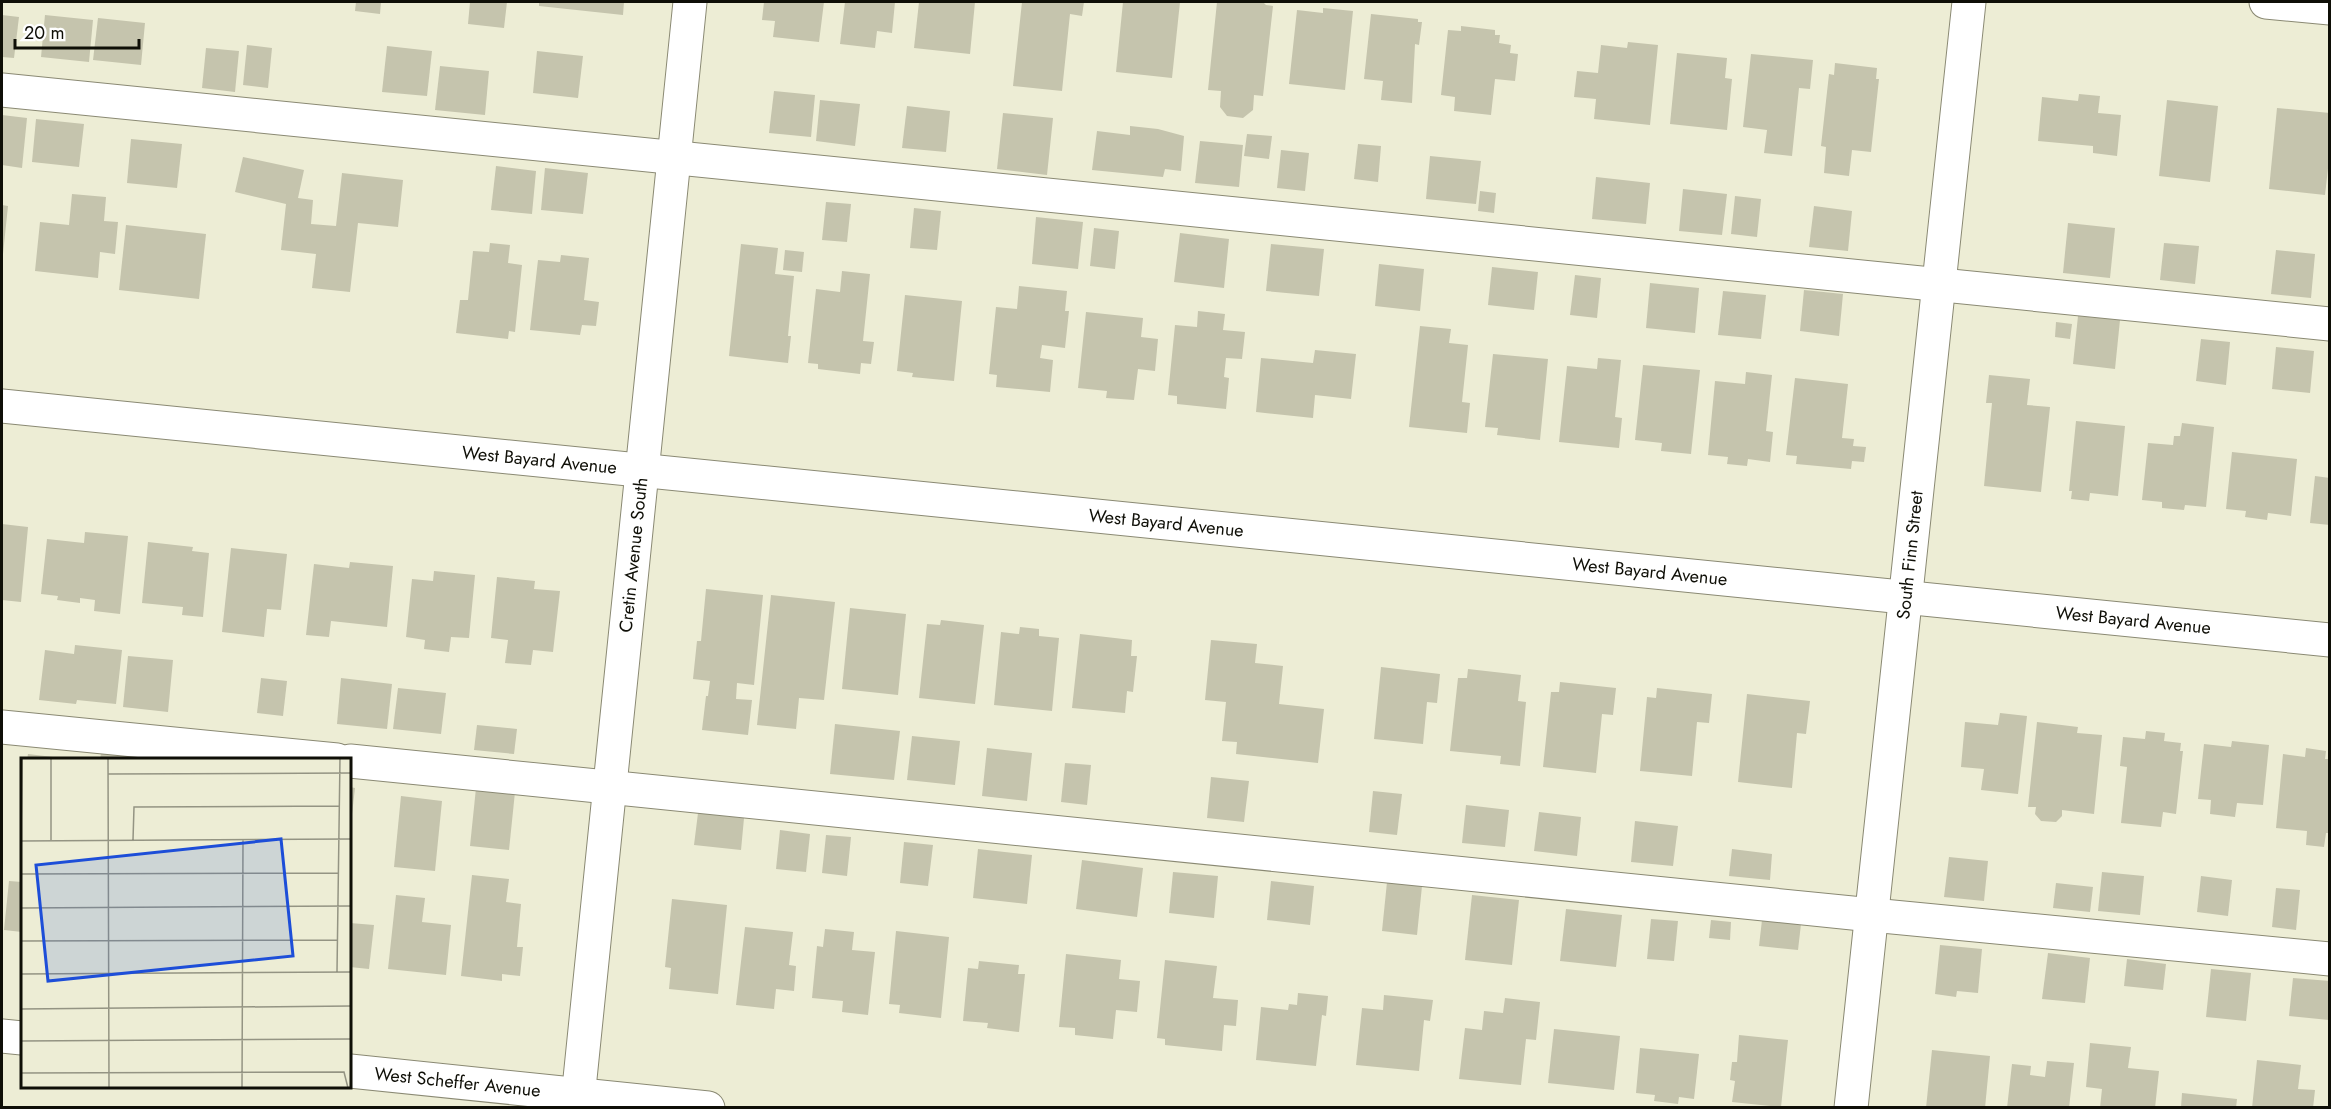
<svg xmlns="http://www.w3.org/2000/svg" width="2331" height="1109" viewBox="0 0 2331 1109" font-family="Jost,sans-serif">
<rect width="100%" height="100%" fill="#ededd5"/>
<g fill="#c5c4ad">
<polygon points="356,2 381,2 380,14 355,11"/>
<polygon points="470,2 507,2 504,28 468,24"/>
<polygon points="539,2 624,2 623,15 539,6"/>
<polygon points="764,2 824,2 819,42 773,37 775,21 762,20"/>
<polygon points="845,2 895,2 892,33 877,31 875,48 840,44"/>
<polygon points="919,2 975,2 970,54 914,48"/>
<polygon points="1022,2 1084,2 1082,16 1070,14 1062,91 1013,86"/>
<polygon points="1123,2 1180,2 1172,78 1116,72"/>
<polygon points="1217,2 1263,2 1266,5 1273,6 1263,96 1254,95 1253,110 1243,118 1227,116 1220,107 1221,91 1208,90"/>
<polygon points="1323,8 1353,11 1345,90 1289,84 1297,10 1323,13"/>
<polygon points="1371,14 1418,19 1418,22 1422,22 1419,45 1415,44 1412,103 1381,100 1383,81 1364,79"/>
<polygon points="2,15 19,17 14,58 2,57"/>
<polygon points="45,15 93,20 89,62 41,57"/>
<polygon points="98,18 145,23 141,65 93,60"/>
<polygon points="1461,26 1495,30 1495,35 1500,35 1499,43 1511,45 1510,53 1518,54 1515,81 1495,79 1491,115 1454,111 1455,97 1441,95 1448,30 1461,31"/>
<polygon points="1628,42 1658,45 1650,125 1594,119 1596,99 1574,97 1577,71 1598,73 1601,45 1627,48"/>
<polygon points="247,45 272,48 268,88 243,85"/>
<polygon points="387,46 432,51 427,96 382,92"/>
<polygon points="206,48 239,51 235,92 202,88"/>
<polygon points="537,51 583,56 578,98 533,93"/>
<polygon points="1677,53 1727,58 1725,78 1732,79 1727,130 1670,124"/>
<polygon points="1751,54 1813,60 1810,89 1799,88 1792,156 1764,153 1767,130 1743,127"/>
<polygon points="1835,63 1877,68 1876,79 1879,79 1871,152 1852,150 1849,176 1824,173 1826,147 1821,146 1829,74 1834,75"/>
<polygon points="440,66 489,71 485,115 435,110"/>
<polygon points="774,91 815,95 811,137 769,133"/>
<polygon points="2079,94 2100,96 2098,113 2121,115 2117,156 2093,153 2093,146 2038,141 2042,97 2078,101"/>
<polygon points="820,100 860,104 855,146 816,141"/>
<polygon points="2167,100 2218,106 2210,182 2159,176"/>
<polygon points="907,106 950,111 946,152 902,148"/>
<polygon points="2277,108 2330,113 2330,151 2325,195 2269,189"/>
<polygon points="1003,113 1053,118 1047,175 997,169"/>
<polygon points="2,115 27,118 22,168 2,165"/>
<polygon points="36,119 84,124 79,167 32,162"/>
<polygon points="1130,126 1158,129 1184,136 1181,171 1165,169 1163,177 1092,170 1097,131 1130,135"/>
<polygon points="1247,134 1272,136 1269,159 1244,156"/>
<polygon points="131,139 182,144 177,188 127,183"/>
<polygon points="1200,141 1243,145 1239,187 1195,183"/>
<polygon points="1358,144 1381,146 1378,182 1354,179"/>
<polygon points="1281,150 1309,153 1305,191 1277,188"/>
<polygon points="1430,156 1481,161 1476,204 1426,199"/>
<polygon points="243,157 304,170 298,198 313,200 311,224 336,226 342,173 403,180 398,227 358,223 350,292 312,288 316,254 281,250 286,204 235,192"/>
<polygon points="496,166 536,171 532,214 491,210"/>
<polygon points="545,168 588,173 583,214 541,210"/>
<polygon points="1596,177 1650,183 1646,224 1592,219"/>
<polygon points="1683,189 1727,194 1722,235 1679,231"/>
<polygon points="1480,191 1496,193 1494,213 1478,211"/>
<polygon points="72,194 106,197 104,221 118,222 115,254 100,252 98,278 35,271 40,222 69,225"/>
<polygon points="1735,196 1761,199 1757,237 1731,234"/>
<polygon points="826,202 851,204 847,242 822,240"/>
<polygon points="2,205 8,206 3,254 2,254"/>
<polygon points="1814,206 1852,211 1848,251 1809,247"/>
<polygon points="914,208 941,211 937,250 910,248"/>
<polygon points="1036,217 1083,222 1078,269 1032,264"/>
<polygon points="2068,223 2115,228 2110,278 2063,273"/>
<polygon points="126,225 206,234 199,299 119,290"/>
<polygon points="1094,228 1119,231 1115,269 1090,266"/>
<polygon points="1180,233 1229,239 1224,288 1174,282"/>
<polygon points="490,243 510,245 508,263 522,265 515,332 509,331 508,339 456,333 460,300 468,300 473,251 489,252"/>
<polygon points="2164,243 2199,246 2195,284 2160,280"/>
<polygon points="741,244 778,248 775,274 794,276 788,336 791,336 788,363 729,356"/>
<polygon points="1271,244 1324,249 1319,296 1266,291"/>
<polygon points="785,250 804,252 802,272 783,270"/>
<polygon points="2276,250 2315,254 2311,298 2271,294"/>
<polygon points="561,255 589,258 584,300 599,302 596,326 582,325 580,335 530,330 538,260 560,262"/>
<polygon points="1379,264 1424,269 1420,311 1375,306"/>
<polygon points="1492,267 1538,272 1534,310 1488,305"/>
<polygon points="842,271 870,274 863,341 874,342 871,364 861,363 860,374 818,369 818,364 808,363 816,289 840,292"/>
<polygon points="1575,275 1601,278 1597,318 1570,315"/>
<polygon points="1650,283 1699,288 1695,333 1646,328"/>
<polygon points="1019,286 1067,291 1065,311 1069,311 1065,348 1042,345 1040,358 1053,360 1050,392 996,387 997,375 989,374 996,307 1017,309"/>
<polygon points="1804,290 1843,294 1839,336 1800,331"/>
<polygon points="1723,291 1766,295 1761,339 1718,335"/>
<polygon points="905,295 962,301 954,381 912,377 913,373 897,371"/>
<polygon points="1198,311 1225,314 1223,330 1245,332 1242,359 1226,358 1224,377 1229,378 1226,409 1177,404 1177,396 1168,395 1175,325 1197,327"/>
<polygon points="1086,312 1143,318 1141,337 1158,339 1155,371 1138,369 1134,400 1106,398 1107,391 1078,388"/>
<polygon points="2078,316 2120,320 2115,369 2073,364"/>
<polygon points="2056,322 2072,324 2070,339 2055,337"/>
<polygon points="1420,326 1451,329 1449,343 1468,345 1462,402 1470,403 1467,433 1409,427"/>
<polygon points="2201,339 2230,342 2226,385 2196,381"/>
<polygon points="2276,347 2314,351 2310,393 2272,389"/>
<polygon points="1315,350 1356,354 1351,399 1315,395 1313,418 1256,412 1261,358 1313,363"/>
<polygon points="1493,354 1548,359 1540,440 1497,435 1498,428 1485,427"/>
<polygon points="1598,358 1621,360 1615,417 1622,418 1619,448 1559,442 1567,366 1597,369"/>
<polygon points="1643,365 1700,370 1691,454 1661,451 1662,443 1635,440"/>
<polygon points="1746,372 1772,375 1766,431 1773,432 1770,462 1748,459 1747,466 1727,464 1728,457 1708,455 1715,381 1745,384"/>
<polygon points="1989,375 2030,379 2027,405 2050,407 2041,492 1984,486 1992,403 1986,403"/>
<polygon points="1795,378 1848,384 1842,438 1854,439 1853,446 1866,447 1864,462 1852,461 1851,469 1796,464 1797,456 1786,455"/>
<polygon points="2076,421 2125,426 2118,496 2090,493 2089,501 2071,499 2072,491 2069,491"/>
<polygon points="2182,423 2214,427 2206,507 2185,505 2184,510 2162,508 2162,502 2142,500 2148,443 2173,445 2174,436 2180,436"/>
<polygon points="2232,452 2297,459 2291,516 2268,513 2267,520 2245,517 2246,511 2226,509"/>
<polygon points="2315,476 2330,478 2330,525 2310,523"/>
<polygon points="2,524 28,527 21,602 2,600"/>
<polygon points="85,532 128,536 120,614 94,611 95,600 80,598 80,603 57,600 58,596 41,594 47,539 84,543"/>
<polygon points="148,542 193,547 192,551 209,553 203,617 182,615 183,607 142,603"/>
<polygon points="231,548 287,554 281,610 267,609 264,637 222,632"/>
<polygon points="350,562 393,566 387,627 331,621 329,637 306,635 314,564 349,568"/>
<polygon points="434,571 475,575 469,638 451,637 449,652 424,649 425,640 406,637 412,579 433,581"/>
<polygon points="497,577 535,581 534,589 560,591 553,652 533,650 531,665 505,663 508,640 491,638"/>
<polygon points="706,589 763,595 754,685 737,683 736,699 752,700 748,735 702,730 706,696 708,696 710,681 693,679 697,641 701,641"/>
<polygon points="771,595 835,602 824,700 799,698 796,729 757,725"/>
<polygon points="850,608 906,614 898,695 842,689"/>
<polygon points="941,620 984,625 975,704 919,698 927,624 940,625"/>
<polygon points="1020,627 1039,629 1039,636 1059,638 1052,711 994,705 1001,632 1019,634"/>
<polygon points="1080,634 1132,640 1131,656 1137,656 1133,692 1127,691 1125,713 1072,708"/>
<polygon points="1211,640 1257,644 1255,663 1283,666 1279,704 1324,709 1318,763 1236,754 1237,742 1222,741 1226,702 1205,700"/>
<polygon points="75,645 122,650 116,704 77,700 76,704 39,700 45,650 74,654"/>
<polygon points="128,656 173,660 168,712 123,707"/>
<polygon points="1381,667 1440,674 1437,703 1427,702 1423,744 1374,739"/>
<polygon points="1468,669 1521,675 1518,701 1526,702 1520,766 1500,764 1501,756 1450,751 1458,678 1467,678"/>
<polygon points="261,678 287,681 283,716 257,713"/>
<polygon points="341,678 392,684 387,729 337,724"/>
<polygon points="1560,682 1616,688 1613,715 1602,714 1596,773 1543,767 1551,692 1559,692"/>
<polygon points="398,688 446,693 441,734 393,729"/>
<polygon points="1657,688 1712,694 1709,723 1697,722 1692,776 1640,771 1647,697 1656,698"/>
<polygon points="1747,694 1810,701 1806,734 1797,733 1792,788 1738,782"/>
<polygon points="2000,713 2027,716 2018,794 1981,790 1984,769 1961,767 1965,722 1998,725"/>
<polygon points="2037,722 2078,727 2077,733 2102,735 2094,814 2062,810 2062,816 2056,822 2041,821 2035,814 2036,807 2028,807"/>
<polygon points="835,724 900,731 894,780 830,774"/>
<polygon points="477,725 517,729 514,754 474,750"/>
<polygon points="2146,731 2165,733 2164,741 2181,743 2180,751 2183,751 2176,814 2163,812 2161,827 2121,823 2127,767 2120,766 2123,737 2145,739"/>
<polygon points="912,736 960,741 955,785 907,780"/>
<polygon points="2232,741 2269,745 2263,805 2237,803 2235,817 2210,814 2211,800 2198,799 2204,744 2231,747"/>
<polygon points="987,748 1032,753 1027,801 982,796"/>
<polygon points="2306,748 2326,751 2325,759 2330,759 2330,833 2326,833 2324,847 2306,845 2307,831 2276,828 2283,754 2305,757"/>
<polygon points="101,753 138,757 138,760 100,760"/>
<polygon points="28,754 53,757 53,760 27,760"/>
<polygon points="1065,763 1091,765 1087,805 1061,802"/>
<polygon points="1211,777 1249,781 1244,822 1207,818"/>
<polygon points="350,787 355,788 351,823 350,823"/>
<polygon points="476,788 515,792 509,850 470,846"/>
<polygon points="1373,791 1402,794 1397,835 1369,832"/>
<polygon points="401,796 442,801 435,871 394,867"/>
<polygon points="1466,805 1509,810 1505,847 1462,843"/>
<polygon points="1539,812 1581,817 1577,856 1534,851"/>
<polygon points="698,813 744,818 741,850 694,845"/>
<polygon points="1635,821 1678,826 1673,866 1631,862"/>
<polygon points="780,830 810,834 806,872 776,869"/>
<polygon points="826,835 851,837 847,876 822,873"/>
<polygon points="904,842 933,845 928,886 900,883"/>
<polygon points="978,849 1032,855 1027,904 973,898"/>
<polygon points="1732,849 1772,854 1770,880 1729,876"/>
<polygon points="1949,857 1988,861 1984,901 1944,897"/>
<polygon points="1082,860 1143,868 1137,917 1076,909"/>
<polygon points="1173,872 1218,876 1214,918 1169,913"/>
<polygon points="2102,872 2144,876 2140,915 2098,911"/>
<polygon points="472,875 509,879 506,902 521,904 517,947 523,947 520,976 502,974 502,981 461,976"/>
<polygon points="2201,876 2232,880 2228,916 2197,912"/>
<polygon points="9,881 22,882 22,932 4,930"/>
<polygon points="1271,881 1314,886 1310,925 1267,920"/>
<polygon points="1387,882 1422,886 1417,935 1382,931"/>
<polygon points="2056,883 2093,887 2090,912 2053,908"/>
<polygon points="2276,888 2300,890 2296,930 2272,927"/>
<polygon points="396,895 425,898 422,922 451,925 446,975 388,969"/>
<polygon points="1472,895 1519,900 1512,965 1465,960"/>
<polygon points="672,899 727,905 718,994 669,989 671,968 665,967"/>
<polygon points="1566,909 1622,915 1616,967 1560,961"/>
<polygon points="1651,919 1678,921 1674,961 1647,959"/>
<polygon points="1711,920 1731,922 1730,940 1709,938"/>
<polygon points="1762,920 1801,924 1798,950 1759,946"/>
<polygon points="350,923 374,925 369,969 350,967"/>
<polygon points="745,927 793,932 789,965 796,966 794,991 776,989 774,1009 736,1005"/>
<polygon points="825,929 854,932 852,950 875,952 868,1015 842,1012 843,1001 812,998 817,946 823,947"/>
<polygon points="896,931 949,937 941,1018 899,1013 900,1005 889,1004"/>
<polygon points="1940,945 1982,949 1978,993 1957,991 1956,997 1935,994"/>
<polygon points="2048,953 2090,958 2085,1003 2042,999"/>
<polygon points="1066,954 1121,960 1119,979 1140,981 1137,1012 1116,1010 1113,1039 1075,1035 1075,1028 1059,1027"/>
<polygon points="2127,959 2166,964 2163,990 2124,986"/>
<polygon points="1165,960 1217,966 1213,998 1238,1000 1236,1026 1224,1025 1222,1051 1165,1045 1165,1039 1157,1038"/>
<polygon points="979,961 1019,965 1018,974 1025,974 1019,1032 987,1028 988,1023 963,1021 968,968 978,969"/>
<polygon points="2211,969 2251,973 2246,1021 2206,1017"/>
<polygon points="2293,978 2330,981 2329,1020 2289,1016"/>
<polygon points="1298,993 1328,996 1326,1016 1322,1015 1316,1066 1256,1060 1261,1007 1288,1010 1289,1004 1297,1005"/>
<polygon points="1384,995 1433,1000 1430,1021 1424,1020 1419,1071 1356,1065 1362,1008 1383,1010"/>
<polygon points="1505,998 1540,1002 1536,1040 1526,1039 1521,1085 1459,1079 1465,1028 1482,1030 1484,1011 1503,1013"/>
<polygon points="1554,1029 1620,1036 1614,1090 1548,1083"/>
<polygon points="1739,1035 1788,1040 1781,1107 1732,1102 1735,1081 1730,1080 1732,1062 1737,1062"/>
<polygon points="2090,1043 2131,1047 2128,1068 2159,1071 2155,1108 2100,1108 2102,1089 2086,1087"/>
<polygon points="1640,1048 1699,1054 1694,1099 1679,1097 1678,1104 1654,1101 1655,1095 1636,1093"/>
<polygon points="1932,1050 1990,1056 1985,1108 1926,1108"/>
<polygon points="2257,1060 2301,1065 2298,1089 2315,1090 2313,1108 2252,1108"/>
<polygon points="2047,1061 2074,1063 2069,1108 2007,1108 2012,1064 2031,1066 2030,1075 2045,1077"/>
<polygon points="2182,1093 2237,1099 2236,1108 2181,1108"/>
</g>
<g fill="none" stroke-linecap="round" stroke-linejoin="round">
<g stroke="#8a8973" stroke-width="35">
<g id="minor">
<polyline points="2266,2 2330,8"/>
<polyline points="2,90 2330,324"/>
<path id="s1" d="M2 406 2330 640"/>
<polyline points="2,727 337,760"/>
<polyline points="350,761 1872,915 2330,959"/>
<polyline points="2,1036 22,1038"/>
<path id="s2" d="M350 1071 708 1108"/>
<path id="s3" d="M1851 1108 1969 2"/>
</g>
</g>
<g stroke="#8a8973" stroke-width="35">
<g id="major">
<path id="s4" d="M577 1108 690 2"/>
</g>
</g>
<use href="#minor" stroke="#fff" stroke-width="33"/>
<use href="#major" stroke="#fff" stroke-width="33"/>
</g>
<g text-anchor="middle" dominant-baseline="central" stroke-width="4.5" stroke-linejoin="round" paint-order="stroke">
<g font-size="18" fill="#0f0f07" stroke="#fff">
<text stroke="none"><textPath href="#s1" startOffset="540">West Bayard Avenue</textPath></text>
<text stroke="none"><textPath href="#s1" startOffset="1170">West Bayard Avenue</textPath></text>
<text stroke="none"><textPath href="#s3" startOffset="556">South Finn Street</textPath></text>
<text stroke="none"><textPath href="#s4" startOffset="556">Cretin Avenue South</textPath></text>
<text stroke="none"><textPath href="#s1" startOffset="1656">West Bayard Avenue</textPath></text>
<text stroke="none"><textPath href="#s1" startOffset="2142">West Bayard Avenue</textPath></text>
<text stroke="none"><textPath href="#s2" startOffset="108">West Scheffer Avenue</textPath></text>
</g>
</g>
<g transform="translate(21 758)">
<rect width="330" height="330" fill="#ededd5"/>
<path fill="none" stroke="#949483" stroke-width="1.5" d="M30 0V82M87 0 88 330M87 16 330 15M112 82 113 49 319 48M0 83 330 81M0 83 1 0M0 116 317 115M0 150 330 148M0 183 316 182M316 214 319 0M0 216 330 214M0 251 330 248M0 283 330 281M0 315 323 314 327 330M221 330 222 82"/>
<path fill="#1d4ed8" fill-opacity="0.15" stroke="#1d4ed8" stroke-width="3" d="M260 81 272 198 27 223 15 107Z"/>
<rect width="330" height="330" fill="none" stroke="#0f0f07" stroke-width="3"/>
</g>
<rect width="2331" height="1109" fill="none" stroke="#0f0f07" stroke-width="6"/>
<path d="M15 39v9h124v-9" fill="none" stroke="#0f0f07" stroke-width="3"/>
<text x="24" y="39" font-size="18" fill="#0f0f07" stroke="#ffffff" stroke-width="4.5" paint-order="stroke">20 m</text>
</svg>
